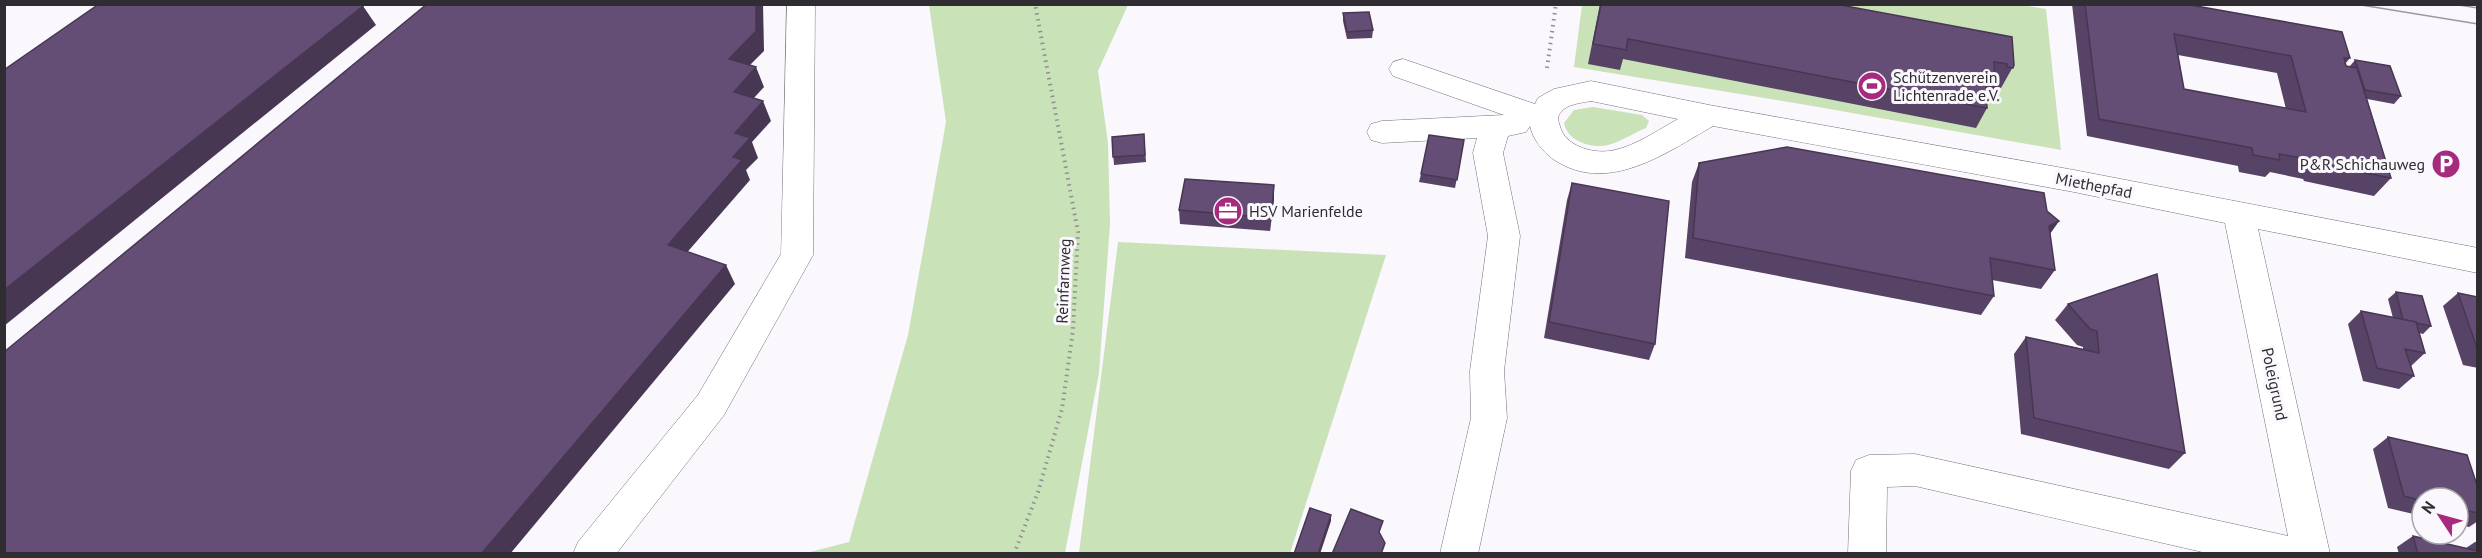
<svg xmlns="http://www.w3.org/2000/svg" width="2482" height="558" viewBox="0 0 2482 558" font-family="'PT Sans',sans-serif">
<rect width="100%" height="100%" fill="#faf7fd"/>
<g fill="#c9e2b8">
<polygon points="2015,4 2046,9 2061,150 1807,105 1574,67 1582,5"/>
<polygon points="929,5 1128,5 1098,71 1108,143 1110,224 1099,373 1065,553 806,553 849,542 908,335 946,122"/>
<path d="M1593 107 1642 115 1649 121 1646 128C1633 133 1616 145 1602 146 1586 147 1567 139 1564 123L1574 110Z"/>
<polygon points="1118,242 1386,255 1290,553 1079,553"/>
</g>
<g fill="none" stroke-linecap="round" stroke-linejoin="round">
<g stroke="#757079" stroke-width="1">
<g id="minor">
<polygon points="787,4 815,4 813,255 724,415 616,554 573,554 578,542 698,395 781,254"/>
<path d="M1403 59 1535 104 1538 98 1554 89 1591 81 1709 105 2074 170 2478 248V273L2258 229 2330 554H2211L1915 486 1887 487 1886 554H1848L1851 471 1856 460 1869 455 1915 454 2288 536 2225 223 2074 192 1713 126C1666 153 1607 196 1553 159 1542 151 1533 139 1530 126L1526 132 1508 136 1503 153 1520 236 1504 371 1507 418 1478 554H1440L1471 418 1470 371 1488 236 1473 153 1477 138 1382 143 1371 140 1367 132 1371 124 1382 121 1504 115 1393 76 1389 69 1393 62ZM1591 101 1678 119C1658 130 1637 145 1615 150 1595 155 1565 147 1560 126 1558 121 1557 116 1561 112 1567 104 1581 103 1591 101Z"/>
</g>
</g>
<g stroke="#918f94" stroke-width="4" stroke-dasharray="1.5 4.5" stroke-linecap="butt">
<polyline points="1547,68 1556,4"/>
<polyline points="1014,554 1038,492 1062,409 1073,330 1078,232 1035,4"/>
</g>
<use href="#minor" fill="#fff" fill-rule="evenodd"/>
<g stroke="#9d9a9f" stroke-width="1.5">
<polyline points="2355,4 2478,24"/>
<polyline points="2452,4 2478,8"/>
</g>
</g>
<g fill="#574365" fill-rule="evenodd">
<polygon points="1600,4 1835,4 2014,65 2001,88 1995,87 1995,84 1995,87 1987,101 1987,108 1976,128 1623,59 1620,70 1588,64"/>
<path d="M2072 4H2185L2350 58 2345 64 2346 66H2350L2355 60 2401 96 2394 104 2367 99 2391 178 2374 196 2304 181 2303 179 2270 172 2265 177 2239 172 2238 166 2087 136ZM2178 55 2277 73 2286 109 2184 89Z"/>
<polygon points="1343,13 1373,30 1372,38 1347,39 1343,21"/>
<polygon points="1144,134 1146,162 1114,165 1112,137"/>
<polygon points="1464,140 1455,188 1419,182 1421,174"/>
<polygon points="1699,163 2059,221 2050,234 2055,270 2041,289 1992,280 1994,296 1981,315 1685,258 1692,182"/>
<polygon points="1572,183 1655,344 1649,360 1544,338 1567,200"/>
<polygon points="1274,199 1270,231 1180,224 1179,210"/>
<polygon points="2157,274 2185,453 2169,469 2021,434 2014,354 2026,337 2083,349 2083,347 2077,345 2055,320 2068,304"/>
<polygon points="2396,292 2431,326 2423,334 2419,333 2425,353 2411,366 2414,376 2399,389 2363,381 2348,324 2361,311 2393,318 2388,299"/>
<polygon points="2458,293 2478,297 2478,368 2463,365 2443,306"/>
<polygon points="2388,437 2478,488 2478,521 2469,527 2458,524 2458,498 2422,498 2422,516 2388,508 2373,449"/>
<polygon points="2413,536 2466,548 2475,542 2478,542 2478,554 2399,554 2397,547"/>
</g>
<g fill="#473753">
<polygon points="756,4 763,4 764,51 736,79 729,59"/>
<polygon points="363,6 376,25 4,326 4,290"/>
<polygon points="756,67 764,87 742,111 734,92"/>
<polygon points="763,101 771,121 752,142 758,158 746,170 750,180 677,264 668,245 733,157 735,133"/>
<polygon points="1274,185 1274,199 1270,231 1271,218"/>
<polygon points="2059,221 2045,240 2049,226"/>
<polygon points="726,265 735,284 510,554 481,554"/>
<polygon points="1331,515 1331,521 1320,554 1318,554"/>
</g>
<g fill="#654e76" stroke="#473753" stroke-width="1.5" fill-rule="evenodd">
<polygon points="99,4 360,4 363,6 4,290 4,70"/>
<polygon points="427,4 756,4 756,31 729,59 756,67 734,92 763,101 735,133 750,138 733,157 742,160 668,245 726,265 481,554 4,554 4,352"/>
<polygon points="1601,4 1835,4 2012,37 2014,65 2013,68 2007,67 2007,64 1994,62 1995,87 1986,85 1987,108 1628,39 1626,50 1593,44"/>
<path d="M2085 4H2185L2342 32 2350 58H2344L2346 66 2357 68 2391 178 2319 164V161L2279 154 2280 160 2253 155 2252 148 2099 119ZM2174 34 2291 56 2306 112 2184 89Z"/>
<polygon points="1369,12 1373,30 1347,32 1343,13"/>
<polygon points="2355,60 2390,66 2401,96 2365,90"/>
<polygon points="1144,134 1145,155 1113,157 1112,137"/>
<polygon points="1429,135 1464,140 1457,180 1421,174"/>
<polygon points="1787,147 2044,193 2047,211 2059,221 2049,226 2055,270 1990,258 1994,296 1693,238 1699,163"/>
<polygon points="1185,179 1274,185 1271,218 1179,210"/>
<polygon points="1572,183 1669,201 1655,344 1549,322"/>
<polygon points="2157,274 2185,453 2034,418 2026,337 2099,353 2097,331 2090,329 2068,304"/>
<polygon points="2396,292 2422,296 2431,326 2403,320"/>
<polygon points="2458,293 2478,297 2478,351"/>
<polygon points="2361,311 2416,322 2425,353 2405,349 2414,376 2377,368"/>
<polygon points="2388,437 2467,455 2478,488 2478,513 2458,509 2458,498 2422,498 2422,501 2404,496"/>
<polygon points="1310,508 1331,515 1318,554 1294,554"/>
<polygon points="1351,509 1383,521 1379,532 1385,543 1381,554 1332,554"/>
<polygon points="2413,536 2478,551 2478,554 2418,554"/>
</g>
<defs>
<g id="stadium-disc" transform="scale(1.5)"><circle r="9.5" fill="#a62a7d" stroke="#faf7fd"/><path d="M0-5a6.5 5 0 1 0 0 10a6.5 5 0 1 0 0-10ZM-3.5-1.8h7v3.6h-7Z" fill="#fff"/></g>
<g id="parking-disc" transform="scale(1.5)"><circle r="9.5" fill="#a62a7d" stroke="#faf7fd"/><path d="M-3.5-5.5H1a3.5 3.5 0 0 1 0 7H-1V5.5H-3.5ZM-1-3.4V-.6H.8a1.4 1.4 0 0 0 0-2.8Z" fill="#fff"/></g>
<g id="office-disc" transform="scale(1.5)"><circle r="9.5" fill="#a62a7d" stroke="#faf7fd"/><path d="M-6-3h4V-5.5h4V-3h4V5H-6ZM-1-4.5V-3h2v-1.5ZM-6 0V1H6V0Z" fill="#fff"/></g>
</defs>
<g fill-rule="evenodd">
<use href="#stadium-disc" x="1872" y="86"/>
<use href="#parking-disc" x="2446" y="164"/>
<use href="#office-disc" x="1228" y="211"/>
</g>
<g text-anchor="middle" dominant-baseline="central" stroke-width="6" stroke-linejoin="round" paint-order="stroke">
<g font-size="16" fill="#2f2d31" stroke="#faf7fd" text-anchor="start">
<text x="1893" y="77">Schützenverein<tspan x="1893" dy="18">Lichtenrade e.V.</tspan></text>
<text x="2425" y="164" text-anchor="end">P&amp;R Schichauweg</text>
<text x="1249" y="211">HSV Marienfelde</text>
</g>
<g font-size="16" fill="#2f2d31" stroke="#faf7fd">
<text transform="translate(2094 185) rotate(11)">Miethepfad</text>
<text transform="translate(1063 281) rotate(-88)">Reinfarnweg</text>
<text transform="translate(2275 384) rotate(78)">Poleigrund</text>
</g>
</g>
<rect width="2482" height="558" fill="none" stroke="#2f2d31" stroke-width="12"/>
<g transform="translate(2440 516) rotate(306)"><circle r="28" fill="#faf7fd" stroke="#a9a6ab" stroke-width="1.5"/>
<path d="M0-4.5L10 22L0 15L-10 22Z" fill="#a62a7d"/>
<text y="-9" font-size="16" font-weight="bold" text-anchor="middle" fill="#2f2d31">N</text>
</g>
</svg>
